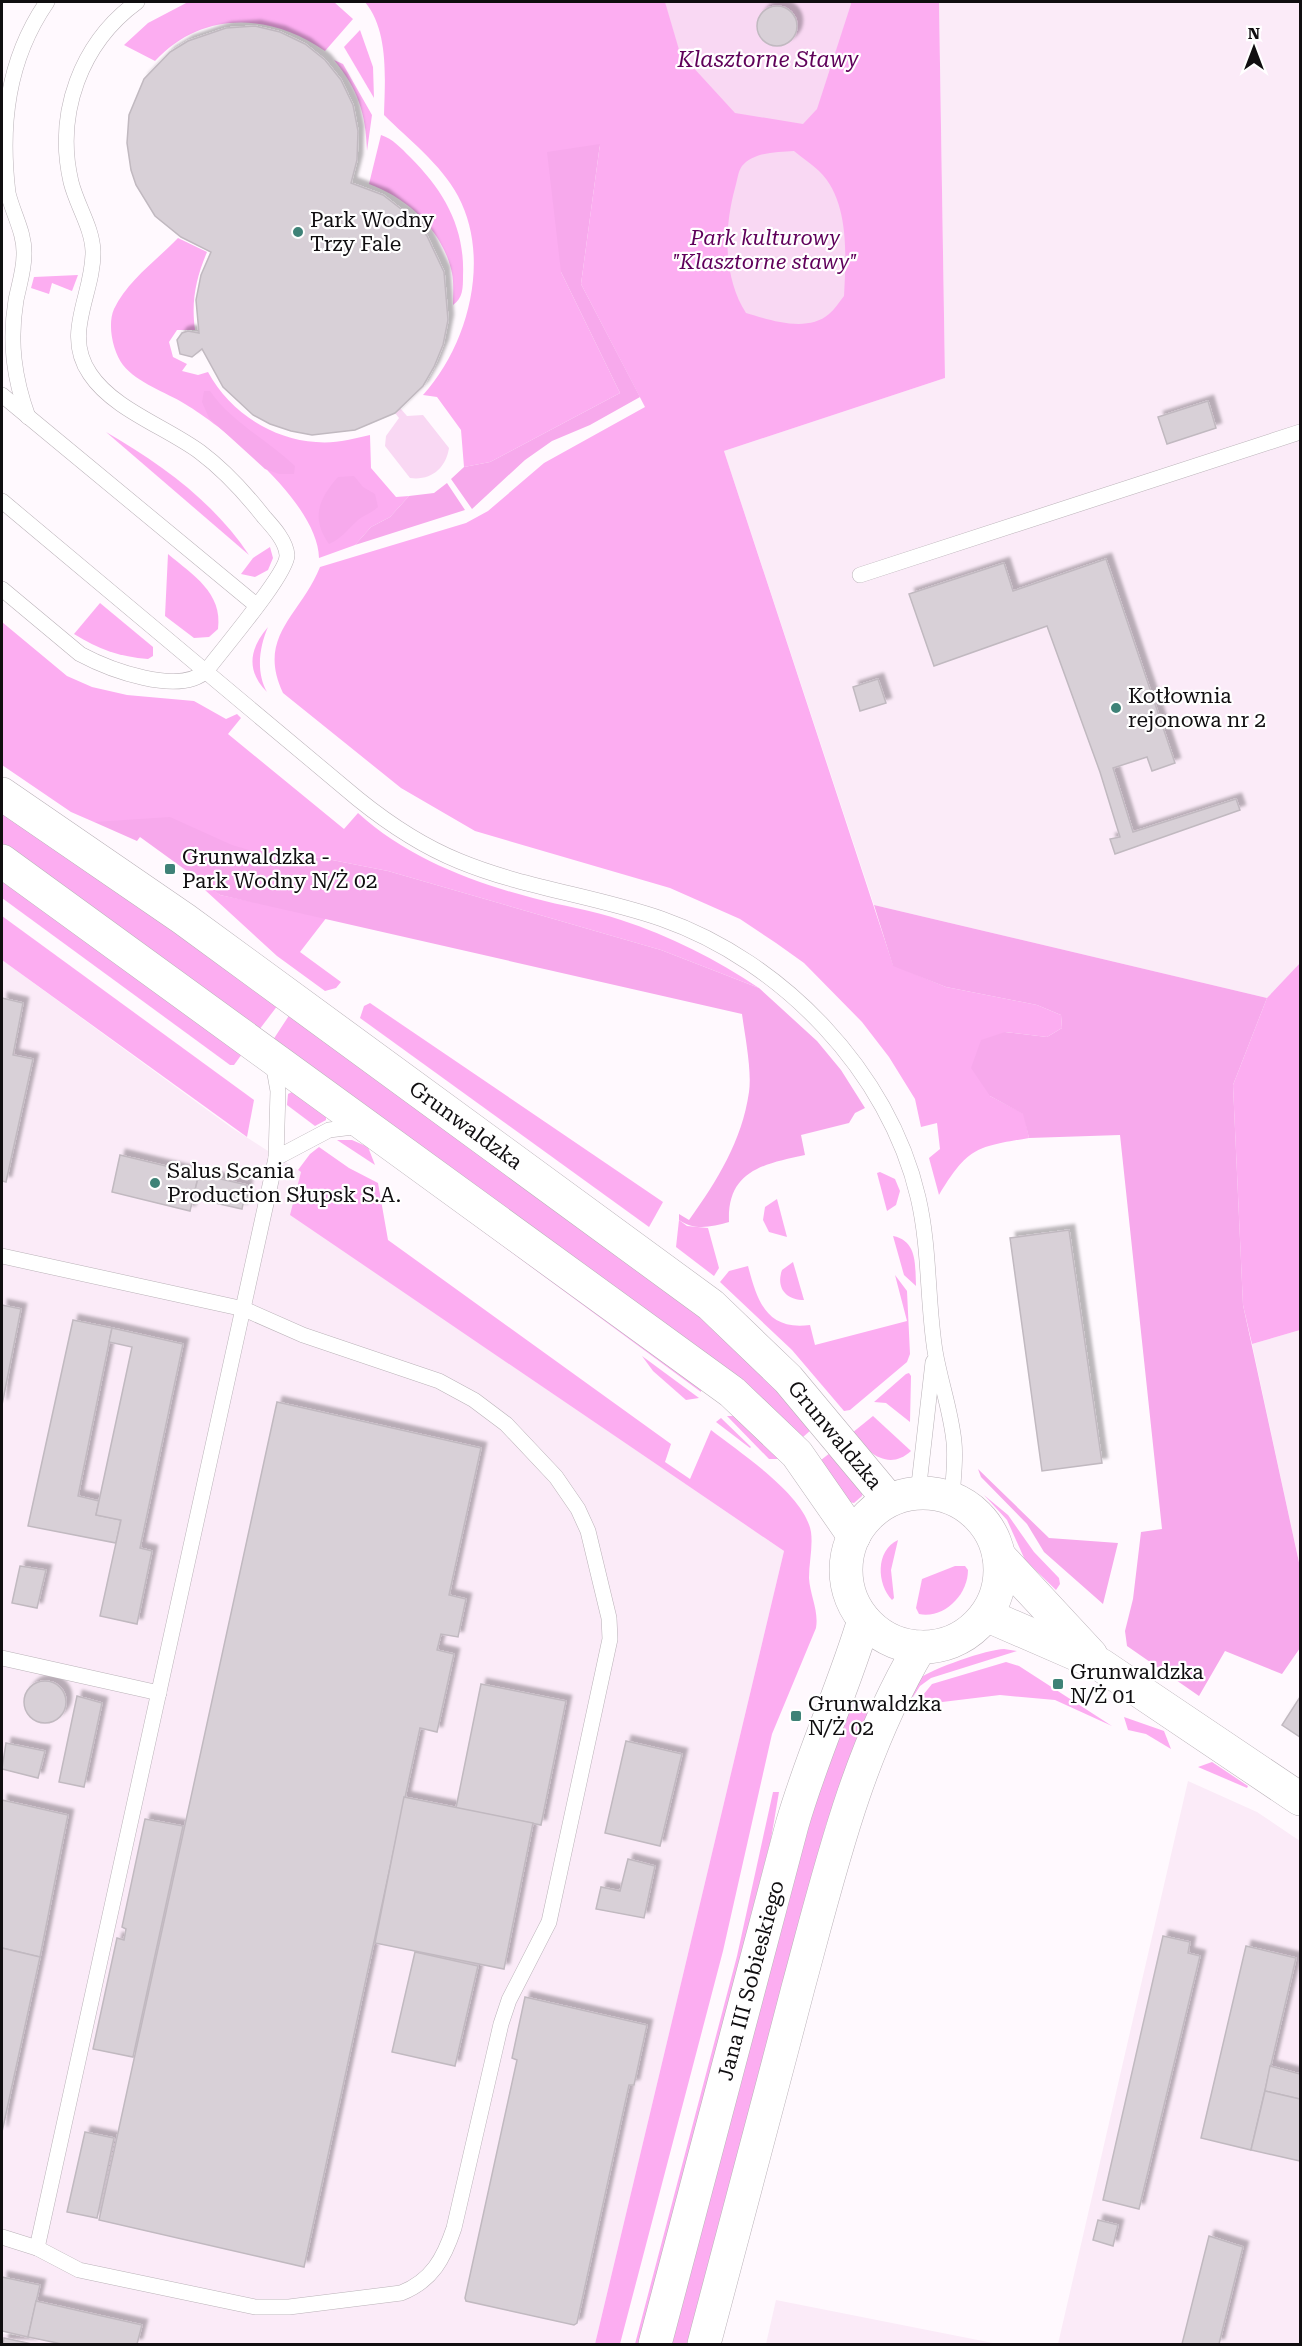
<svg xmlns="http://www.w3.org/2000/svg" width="1302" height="2346" viewBox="0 0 1302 2346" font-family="'Roboto Serif',serif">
<defs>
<filter id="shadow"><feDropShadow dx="5.5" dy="-5.5" stdDeviation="1.5" flood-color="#0004"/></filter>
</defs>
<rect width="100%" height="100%" fill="#fff9fe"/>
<g fill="#fbebf8">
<polygon points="939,2 1298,2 1300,5 1300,963 1267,998 874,905 724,451 945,378"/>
<polygon points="2,960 232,1128 301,1172 291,1215 784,1551 595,2344 2,2344 2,2334 21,2336 2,2331"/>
<polygon points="1300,1330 1300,1567 1252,1344"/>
<polygon points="1188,1781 1257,1812 1300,1841 1300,2344 1058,2344"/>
<polygon points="776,2300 998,2344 766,2344"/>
</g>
<g fill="#fcadf1">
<path d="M188 2H334L353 19 325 51C270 13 203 10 155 61L124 45 148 23Z"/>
<path d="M365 2H939L945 378 724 451 893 965 946 987 1037 1005 1061 1015 1062 1028 1047 1037 1005 1032 990 1096 1024 1114 1029 1138C975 1147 968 1148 939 1195L929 1158 940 1149 937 1123 921 1127 915 1099 889 1057 862 1022 804 963 776 943 740 919 670 888 475 831 401 788 283 693C256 636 301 615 320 567L466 523 488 511 544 463 645 407 581 284 600 144 561 272 620 393 490 462 464 467 461 430 437 397 423 395C469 344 491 258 458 196 441 164 408 139 384 115 385 79 389 31 365 2Z"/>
<polygon points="360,30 373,67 374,98 344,47"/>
<path d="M334 60 343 64 372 115 367 151C366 114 358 89 334 60Z"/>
<path d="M381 135C393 139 401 148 410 157 444 191 465 227 463 276 463 288 463 298 453 305 453 295 454 283 452 273 443 231 408 198 369 184Z"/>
<path d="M178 238 207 252C196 278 191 301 195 330H177L169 342 173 357 187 364 182 371 198 375 208 372C229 411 271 439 316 442 334 444 353 439 370 435L371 468 396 497 409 496 390 517 371 527 355 545 319 558C318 504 228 430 185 404 166 392 137 383 123 365 113 352 107 325 114 309 128 280 157 260 178 238Z"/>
<polygon points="78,275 72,291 52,283 49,294 31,288 34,277"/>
<path d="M106 432C161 464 213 501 249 555Z"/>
<polygon points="270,547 273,558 268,570 255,577 241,574 253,558"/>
<path d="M168 554C193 575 223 593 218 629L209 637 194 638 165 616Z"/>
<path d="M100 603 153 647V656L148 659C120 657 98 649 74 634Z"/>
<path d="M2 622 67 676 92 687 127 695 194 701 226 719 237 714 241 718 228 734 344 829 358 813C406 857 471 882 533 898 562 906 592 910 621 920 670 936 716 959 759 988L661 950 388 871 322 858 270 856 128 822H94L71 812 2 765Z"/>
<path d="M268 627C259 648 256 672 267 692 246 671 249 649 268 627Z"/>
<polygon points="2,813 116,889 278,1005 259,1030 2,843"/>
<polygon points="2,879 242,1054 234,1065 230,1065 2,898"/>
<polygon points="209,886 220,895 327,917 300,952 341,982 336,988 325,991 277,956 205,890"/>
<polygon points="2,916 254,1100 247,1137 2,960"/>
<polygon points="1300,963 1300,1330 1252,1344 1243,1305 1233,1085 1267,998"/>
<polygon points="370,1003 663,1202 649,1227 360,1018 364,1006"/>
<polygon points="290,1014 699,1313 766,1379 811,1430 803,1437 749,1386 273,1040"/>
<polygon points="292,1092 326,1117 326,1120 315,1126 287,1105 288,1094"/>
<polygon points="337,1140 352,1140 368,1147 375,1165"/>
<path d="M319 1147 349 1168 378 1183 388 1240 671 1444 665 1462 690 1479 711 1430C739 1452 805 1495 811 1532 813 1547 809 1563 809 1578 810 1595 819 1611 816 1628L772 1734 723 1951 620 2344H595L784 1551 290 1215 301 1172 298 1170 310 1154Z"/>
<polygon points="880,1172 895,1179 900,1191 896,1205 887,1211 877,1173"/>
<polygon points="405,1174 407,1174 701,1389 701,1392"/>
<polygon points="777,1199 787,1237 769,1232 763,1220 765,1207"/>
<polygon points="679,1220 687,1226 708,1228 719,1268 714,1276 676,1247"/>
<path d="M893 1236C918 1241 915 1266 916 1286L904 1275Z"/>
<path d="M793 1262 804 1300C785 1300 776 1287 782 1270Z"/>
<path d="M748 1266C757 1300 766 1331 810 1325L815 1345 907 1321 895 1275 907 1291 910 1354 907 1362 850 1410 844 1411 792 1350 720 1282 729 1271Z"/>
<polygon points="642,1356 699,1398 686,1400 653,1371"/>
<polygon points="906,1374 909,1373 911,1376 910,1422 886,1403 874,1402"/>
<polygon points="727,1416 737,1416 779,1459 769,1459"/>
<path d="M873 1416 911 1451C888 1472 867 1452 852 1433Z"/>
<polygon points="721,1418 751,1447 750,1448 716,1422"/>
<polygon points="830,1453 862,1492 862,1496 854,1503 849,1502 821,1460"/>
<polygon points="984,1495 1008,1515 1034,1552 1059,1578 1060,1584 1056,1590 1025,1560 1007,1520"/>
<path d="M898 1540 891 1570 894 1598 892 1600C877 1584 875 1551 898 1540Z"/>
<path d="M955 1566H965L968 1570C968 1595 944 1619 919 1614L916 1608 922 1579Z"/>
<path d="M1004 1649 1017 1651 931 1678 920 1686 913 1697 907 1694C911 1689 915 1683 919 1679 931 1669 988 1649 1004 1649Z"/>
<polygon points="1006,1662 1019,1666 1112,1726 1055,1700 1000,1695 934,1703 919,1700 932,1684"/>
<polygon points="853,1698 871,1706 826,1825 690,2344 670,2344 801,1843"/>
<polygon points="1124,1717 1164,1731 1171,1749 1146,1734 1128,1730"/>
<polygon points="1212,1762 1248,1786 1247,1788 1198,1767"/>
<polygon points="773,1792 779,1792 771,1839 639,2344 635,2344 737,1956"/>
</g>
<g fill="#f7a9ec">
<polygon points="600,144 581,284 640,397 590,425 552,441 525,460 472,509 451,479 464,467 490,462 620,393 561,272 547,152"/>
<path d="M204 391H210C232 423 267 439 295 466L294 474H279L265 469 209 418 202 402Z"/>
<path d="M354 476 363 487 375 494 378 507C371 514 363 515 357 521 347 530 342 538 329 544 311 518 318 500 338 477Z"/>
<polygon points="447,483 465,510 355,545 371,527 390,517 409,496 434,493"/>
<path d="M170 817 232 845 270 856 322 858 388 871 661 950 759 988 817 1041 841 1070 865 1108 855 1113 849 1123 801 1135 805 1155C763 1164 727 1171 729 1222 711 1227 695 1231 679 1220V1214L689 1220C717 1181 742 1141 749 1092 752 1071 745 1036 742 1014L220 895 140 837 137 841 94 822Z"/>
<polygon points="874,905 1267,998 1233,1085 1243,1305 1300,1567 1300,1648 1282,1674 1225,1651 1199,1696 1127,1646 1125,1631 1133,1599 1141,1532 1162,1529 1120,1135 1029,1138 1023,1114 990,1096 971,1068 981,1040 1005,1032 1047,1037 1062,1028 1061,1015 1037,1005 946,987 893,966"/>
<polygon points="978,1469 1049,1538 1118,1543 1103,1604 1044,1552 1027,1524 981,1477"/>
</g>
<g fill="#f9d8f3">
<polygon points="665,2 851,2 851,4 817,109 803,124 735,113 680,53"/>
<path d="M794 151C802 158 812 164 819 171 850 201 846 257 844 296 839 302 835 309 829 314 807 333 770 320 746 313 723 277 724 228 735 188 737 182 738 171 742 166 754 152 777 152 794 151Z"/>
<path d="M400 408 407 416 423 415 449 448C446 468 431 481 410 478L385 446 386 436 399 418 395 413Z"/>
</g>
<g fill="#d8d0d7" stroke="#c1b9c0" stroke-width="1.5" filter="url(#shadow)">
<circle cx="777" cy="26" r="20"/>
<polygon points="255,26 280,32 305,44 325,60 341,80 353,105 358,131 357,160 351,183 383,195 410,216 427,236 444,272 448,320 443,345 434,367 423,386 395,413 355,430 312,435 291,431 270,424 253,415 223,387 202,349 192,357 180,354 177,340 182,333 188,331 199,333 196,300 201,275 211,252 181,237 155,216 136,185 131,170 127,143 129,115 144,79 170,52 188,41 226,28"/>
<polygon points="1208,401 1216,428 1167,444 1158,417"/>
<polygon points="1106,559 1175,763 1152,771 1147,757 1113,768 1133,832 1236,799 1240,810 1115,854 1110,839 1120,837 1100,772 1047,626 934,666 909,594 1004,563 1013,591"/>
<polygon points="878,679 886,703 860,711 853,687"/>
<polygon points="2,998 23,1003 13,1055 33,1059 6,1182 2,1181"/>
<polygon points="120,1155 199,1174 190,1211 112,1192"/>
<polygon points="199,1174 247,1185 242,1209 193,1198"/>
<polygon points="1069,1230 1102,1463 1042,1471 1010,1238"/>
<polygon points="2,1305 21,1309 2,1405"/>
<polygon points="73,1320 112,1328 78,1496 99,1501 96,1515 121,1520 116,1543 28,1526"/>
<polygon points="112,1328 183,1344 140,1548 152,1551 137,1624 100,1616 121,1520 96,1515 132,1347 109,1342"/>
<polygon points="277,1402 481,1448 449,1595 466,1599 458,1637 441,1634 437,1650 454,1654 437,1732 420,1728 304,2267 99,2220"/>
<polygon points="20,1566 46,1570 37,1608 12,1603"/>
<circle cx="45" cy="1702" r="21"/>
<polygon points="481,1684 566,1701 541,1825 456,1808"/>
<polygon points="77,1696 102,1703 84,1787 59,1782"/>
<polygon points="1300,1697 1300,1737 1282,1725"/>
<polygon points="626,1741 682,1754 660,1846 605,1833"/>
<polygon points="6,1743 45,1751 38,1778 2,1769"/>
<polygon points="404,1797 533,1823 504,1969 375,1943"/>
<polygon points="2,1800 68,1815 40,1957 2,1948"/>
<polygon points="145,1819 183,1826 133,2057 93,2049 117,1938 124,1940 126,1929 122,1927"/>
<polygon points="628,1859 655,1866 644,1918 596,1909 601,1887 620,1891"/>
<polygon points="1163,1936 1190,1942 1188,1953 1200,1956 1139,2209 1103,2200"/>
<polygon points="1246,1946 1296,1958 1251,2150 1201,2138"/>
<polygon points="2,1948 40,1957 2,2132"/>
<polygon points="415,1952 478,1966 455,2066 392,2052"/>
<polygon points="525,1997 647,2025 634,2085 629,2085 577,2323 574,2325 466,2301 465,2298 517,2060 512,2058"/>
<polygon points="1270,2066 1300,2074 1300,2099 1265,2091"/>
<polygon points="1265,2091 1300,2099 1300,2161 1251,2150"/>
<polygon points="85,2132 114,2138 97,2218 67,2212"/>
<polygon points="1098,2220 1118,2225 1113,2246 1093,2240"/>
<polygon points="1209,2236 1243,2247 1219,2344 1182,2344"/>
<polygon points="2,2277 40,2285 28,2337 2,2331"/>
<polygon points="36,2301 142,2325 137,2344 62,2344 28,2337"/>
<polygon points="4,2338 32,2344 3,2344"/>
</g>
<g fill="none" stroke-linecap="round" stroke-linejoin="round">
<g stroke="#bab2b8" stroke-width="16">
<g id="lane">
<polyline points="2,395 256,605"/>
<path d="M28 417C14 378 9 342 16 300 19 285 24 270 24 255 25 233 13 214 8 193 0 125 7 60 47 2"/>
<path d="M2 501 358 799C389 824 422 846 459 861 524 888 596 896 662 919 782 961 889 1072 918 1197 930 1248 927 1300 935 1351 940 1381 951 1411 954 1442 956 1460 953 1480 952 1498"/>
<polyline points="860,575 1300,432"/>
<path d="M2 589 80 654C108 669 180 697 207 670 221 651 288 573 287 555 286 541 273 527 264 517 246 494 224 470 200 452 166 427 113 409 90 374 62 333 94 294 93 251 92 227 77 206 71 182 55 113 81 43 137 2"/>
<polyline points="273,1063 278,1091 276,1158 329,1130 361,1126"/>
<path d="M2 1256 244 1309 303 1335 439 1381 474 1400 506 1424 556 1477 578 1509 588 1531 609 1618 610 1639 549 1922 509 2000 501 2024 454 2228C444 2258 432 2281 401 2293L289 2307H255L79 2270 37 2248 2 2237"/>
<polyline points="918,1493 933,1362"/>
<polyline points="2,1658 159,1693"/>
<polyline points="37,2248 276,1158"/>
</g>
</g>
<g stroke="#bab2b8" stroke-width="34">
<g id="secondary">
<path id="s1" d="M2 794 184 919 711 1305 788 1379 889 1500"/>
<polyline points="2,861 732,1392 797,1454 854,1536"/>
<circle cx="923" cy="1570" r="77"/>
<polyline points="999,1556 1091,1655"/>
<polyline points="986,1615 1101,1665 1300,1799"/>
<path id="s2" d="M655 2344 792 1825C812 1755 843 1690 864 1620"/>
<path d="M704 2344C735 2226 767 2107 798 1988 830 1870 857 1753 920 1647"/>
</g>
</g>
<use href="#lane" stroke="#fff" stroke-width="15"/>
<use href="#secondary" stroke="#fff" stroke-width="33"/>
</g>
<g fill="#3e8277" stroke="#fff" stroke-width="2">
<circle cx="298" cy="232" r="6"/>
<circle cx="1116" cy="708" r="6"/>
<rect x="164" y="863" width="12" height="12" rx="3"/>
<circle cx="155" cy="1183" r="6"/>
<rect x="1052" y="1678" width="12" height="12" rx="3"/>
<rect x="790" y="1710" width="12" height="12" rx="3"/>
</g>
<g text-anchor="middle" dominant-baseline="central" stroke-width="4.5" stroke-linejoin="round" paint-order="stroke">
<g font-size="21" fill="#100e10" stroke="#fff" text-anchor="start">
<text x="310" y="220">Park Wodny<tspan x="310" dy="24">Trzy Fale</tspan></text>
<text x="1128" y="696">Kotłownia<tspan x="1128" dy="24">rejonowa nr 2</tspan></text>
<text x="182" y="857">Grunwaldzka -<tspan x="182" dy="24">Park Wodny N/Ż 02</tspan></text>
<text x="167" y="1171">Salus Scania<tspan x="167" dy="24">Production Słupsk S.A.</tspan></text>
<text x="1070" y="1672">Grunwaldzka<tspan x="1070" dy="24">N/Ż 01</tspan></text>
<text x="808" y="1704">Grunwaldzka<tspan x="808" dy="24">N/Ż 02</tspan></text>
</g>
<g font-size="21" font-style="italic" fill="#60005b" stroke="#fff">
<text x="765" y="238">Park kulturowy<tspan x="765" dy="24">"Klasztorne stawy"</tspan></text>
</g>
<g font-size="21" fill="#100e10" stroke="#fff">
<text stroke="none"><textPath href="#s1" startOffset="570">Grunwaldzka</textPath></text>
<text stroke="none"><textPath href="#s1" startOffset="1054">Grunwaldzka</textPath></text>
<text stroke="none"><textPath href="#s2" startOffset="376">Jana III Sobieskiego</textPath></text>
</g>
<g font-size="22" font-style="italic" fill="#5f0059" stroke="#fff">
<text x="768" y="59">Klasztorne Stawy</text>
</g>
</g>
<rect width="1302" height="2346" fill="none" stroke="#100e10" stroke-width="6"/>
<g transform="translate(1254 48)" stroke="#ffffff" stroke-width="4.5" paint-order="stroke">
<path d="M0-4.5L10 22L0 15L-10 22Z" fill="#100e10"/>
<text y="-9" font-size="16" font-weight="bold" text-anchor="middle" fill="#100e10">N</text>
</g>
</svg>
